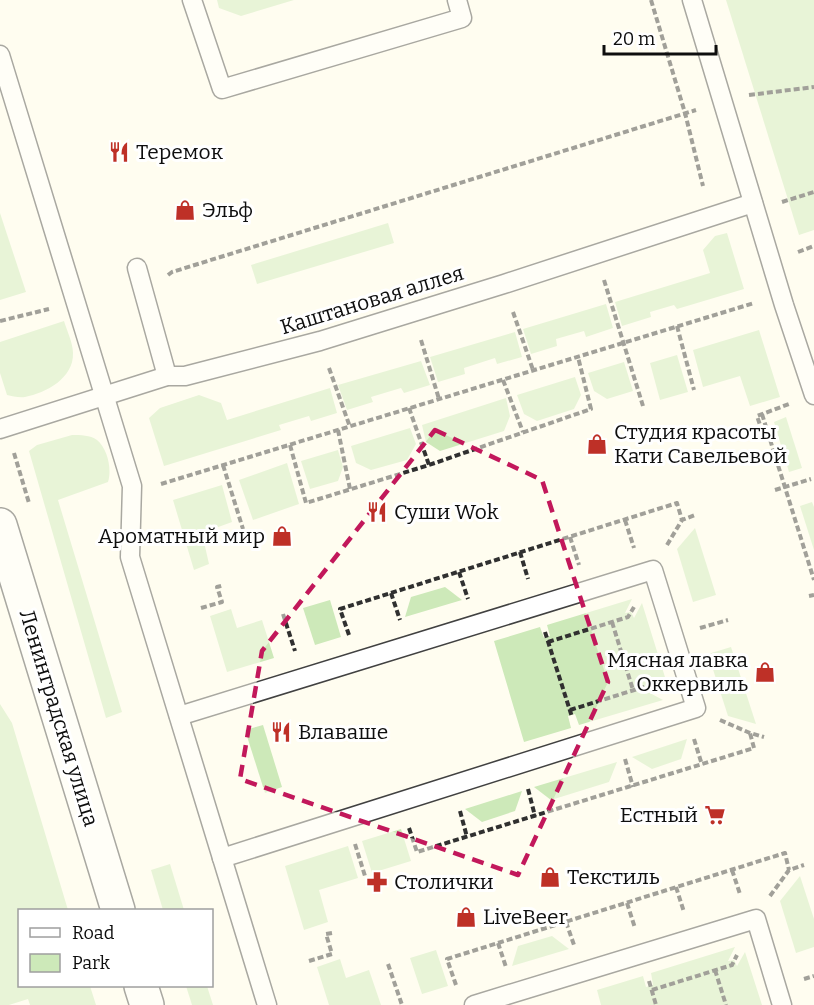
<svg xmlns="http://www.w3.org/2000/svg" width="814" height="1005" viewBox="0 0 814 1005" font-family="Bitter,serif">
<rect width="100%" height="100%" fill="#fffdf0"/>
<g fill="#cde9b9">
<polygon points="217,0 294,0 241,16 219,8"/>
<polygon points="726,0 814,0 814,230 799,235"/>
<polygon points="0,213 26,292 0,300"/>
<polygon points="388,223 394,243 257,284 251,265"/>
<polygon points="727,233 744,289 677,309 674,305 650,312 651,317 622,326 615,302 710,273 703,250 715,236"/>
<polygon points="606,304 613,328 586,337 584,331 556,339 557,346 531,354 523,329"/>
<path d="M64 321C67 331 73 343 73 353 74 378 46 393 25 397 19 398 12 396 7 395L0 373V342Z"/>
<polygon points="759,330 780,397 750,406 740,376 703,387 693,350"/>
<polygon points="515,332 522,357 497,364 495,358 464,368 465,374 438,382 430,357"/>
<polygon points="677,355 688,392 660,400 650,363"/>
<polygon points="421,361 430,385 404,393 401,388 371,397 373,402 347,410 338,385"/>
<polygon points="624,362 633,391 607,399 594,391 588,373"/>
<polygon points="575,377 581,395 574,409 537,421 524,414 517,395"/>
<polygon points="330,388 337,413 311,421 309,416 279,425 281,430 164,466 149,418 160,408 199,395 221,403 227,420"/>
<polygon points="506,398 510,416 504,431 440,451 426,442 422,425"/>
<polygon points="786,417 802,468 789,472 774,422"/>
<polygon points="410,428 416,444 407,460 371,470 356,463 351,446"/>
<path d="M72 435C81 435 90 435 97 440 108 449 112 470 108 482L58 500 122 712 106 718 29 451 37 445Z"/>
<polygon points="338,450 343,467 338,481 310,489 301,461"/>
<polygon points="287,463 299,504 253,520 239,480"/>
<polygon points="222,485 232,522 202,533 209,564 194,570 173,500"/>
<polygon points="812,502 814,507 814,550 800,506"/>
<polygon points="695,528 716,595 693,602 677,549"/>
<polygon points="445,587 462,600 405,617 411,597"/>
<polygon points="632,599 625,613 631,612 634,618 642,603 669,690 654,683 655,689 648,692 663,700 579,725 575,714 568,716 571,728 524,742 494,641 540,627 544,638 550,636 547,625"/>
<polygon points="330,600 341,637 315,645 303,608"/>
<polygon points="231,609 237,628 262,620 274,658 227,672 210,616"/>
<polygon points="731,647 756,724 728,716 708,654"/>
<polygon points="0,704 12,723 68,910 20,910 20,986 90,986 96,1005 30,1005 28,999 9,1005 0,1005"/>
<polygon points="263,725 282,787 265,793 245,730"/>
<polygon points="687,739 681,759 652,769 632,757"/>
<polygon points="617,762 609,782 551,800 534,787"/>
<polygon points="522,791 515,811 482,822 465,809"/>
<polygon points="401,829 411,861 372,873 362,841"/>
<polygon points="348,846 358,878 319,890 328,922 304,930 285,866"/>
<polygon points="170,864 184,910 163,910 151,870"/>
<polygon points="800,876 814,919 814,947 796,953 780,901"/>
<polygon points="552,936 569,949 512,966 518,946"/>
<polygon points="735,947 728,961 734,960 737,966 745,952 762,1005 601,1005 597,990 643,976 646,987 653,985 651,973"/>
<polygon points="436,950 448,986 422,994 410,958"/>
<polygon points="340,959 346,978 369,970 381,1005 329,1005 317,967"/>
<polygon points="186,986 207,986 213,1005 192,1005"/>
</g>
<g fill="none" stroke-linecap="round" stroke-linejoin="round">
<g stroke="#414141" stroke-width="21">
<g id="service">
<polyline points="192,0 222,89 462,18 457,0"/>
<polyline points="692,0 784,305 814,395"/>
<polyline points="0,55 132,486 130,557 267,1005"/>
<polyline points="137,268 167,376"/>
<polyline points="0,429 167,376 185,376 320,341 504,284 753,203"/>
<polyline points="179,716 653,570 696,708 222,858"/>
<polyline points="474,1005 756,919 782,1005"/>
</g>
</g>
<g stroke="#414141" stroke-width="36">
<g id="tertiary">
<polyline points="0,525 118,910"/>
<polyline points="141,986 147,1005"/>
</g>
</g>
<g stroke="#303030" stroke-width="4" stroke-dasharray="6 3" stroke-linecap="butt">
<polyline points="651,0 685,113 703,186"/>
<polyline points="749,95 814,87"/>
<polyline points="782,202 814,192"/>
<polyline points="798,252 814,246"/>
<polyline points="168,275 172,272 696,110"/>
<polyline points="604,280 643,406"/>
<polyline points="513,312 533,370"/>
<polyline points="0,321 49,309"/>
<polyline points="677,326 694,390"/>
<polyline points="421,340 439,399"/>
<polyline points="329,368 350,427"/>
<polyline points="503,380 523,432"/>
<polyline points="409,408 429,465"/>
<polyline points="762,414 814,580"/>
<polyline points="338,430 350,489"/>
<polyline points="757,430 761,428 757,416 789,404"/>
<polyline points="290,445 306,503 429,465 591,409 578,357"/>
<polyline points="14,453 29,503"/>
<polyline points="223,465 243,529"/>
<polyline points="161,484 754,303"/>
<polyline points="775,490 811,479"/>
<polyline points="625,520 634,548"/>
<polyline points="570,537 579,565"/>
<polyline points="667,545 682,520 695,515"/>
<polyline points="520,552 528,579"/>
<polyline points="459,572 468,599"/>
<polyline points="391,593 400,620"/>
<polyline points="809,596 814,595"/>
<polyline points="201,608 222,602 217,587 224,585"/>
<polyline points="283,614 295,651"/>
<polyline points="612,622 633,690"/>
<polyline points="700,628 728,620"/>
<polyline points="545,632 572,717"/>
<polyline points="349,635 340,609 677,503 682,520"/>
<polyline points="548,642 628,617 634,607"/>
<polyline points="570,710 647,686 656,690"/>
<polyline points="720,720 750,733 764,737"/>
<polyline points="694,739 702,765"/>
<polyline points="625,759 633,787"/>
<polyline points="528,789 535,816"/>
<polyline points="460,811 467,837"/>
<polyline points="409,828 417,852 754,748 750,733"/>
<polyline points="355,844 365,876"/>
<polyline points="732,870 740,894"/>
<polyline points="676,887 684,912"/>
<polyline points="770,896 789,870 804,865"/>
<polyline points="627,903 635,928"/>
<polyline points="566,922 574,945"/>
<polyline points="498,943 506,967"/>
<polyline points="309,961 332,954 326,934 332,933"/>
<polyline points="388,964 402,1005"/>
<polyline points="715,970 726,1005"/>
<polyline points="804,979 814,976"/>
<polyline points="649,981 656,1005"/>
<polyline points="456,985 447,959 785,853 789,870"/>
<polyline points="652,990 732,965 737,955"/>
</g>
<use href="#service" stroke="#fff" stroke-width="18"/>
<use href="#tertiary" stroke="#fff" stroke-width="33"/>
</g>
<path d="M0 0H814V1005H0ZM435 430 542 480 608 682 518 875 240 779 262 651Z" fill="#fffdf0" fill-opacity=".55" fill-rule="evenodd"/>
<path fill="none" stroke="#c2185b" stroke-width="4.5" stroke-dasharray="12 8" stroke-linejoin="round" d="M435 430 542 480 608 682 518 875 240 779 262 651Z"/>
<defs>
<g id="restaurant-bare" transform="scale(1.62)"><path d="M-5-6h1v4h1v-4h1v4h1v-4h1v5L-1.5 .5V6h-2V.5L-5-1ZM5-6V6H3V1.5H1.5Q1.5-4 5-6Z" fill="#be3027" stroke="#fff" stroke-width="2.5" paint-order="stroke"/></g>
<g id="shop-bare" transform="scale(1.62)"><path d="M-5-2.5h2.3a2.7 3.5 0 0 1 5.4 0H5L5.5 6h-11ZM-1.5-2.5h3a1.5 2.3 0 0 0-3 0Z" fill="#be3027" stroke="#fff" stroke-width="2.5" paint-order="stroke"/></g>
<g id="supermarket-bare" transform="scale(1.62)"><path d="M-6-5.5h2.5l.6 2H6L4.5 2H-2.5L-4.4-4H-6ZM-1.5 3.2a1.3 1.3 0 1 0 .1 0ZM3 3.2a1.3 1.3 0 1 0 .1 0Z" fill="#be3027" stroke="#fff" stroke-width="2.5" paint-order="stroke"/></g>
<g id="pharmacy-bare" transform="scale(1.62)"><path d="M-2-6h4v4h4v4h-4v4h-4v-4h-4v-4h4Z" fill="#be3027" stroke="#fff" stroke-width="2.5" paint-order="stroke"/></g>
</defs>
<g fill-rule="evenodd">
<use href="#restaurant-bare" x="119" y="152"/>
<use href="#shop-bare" x="185" y="210"/>
<use href="#shop-bare" x="597" y="444"/>
<use href="#restaurant-bare" x="377" y="512"/>
<use href="#shop-bare" x="282" y="536"/>
<use href="#shop-bare" x="765" y="672"/>
<use href="#restaurant-bare" x="281" y="732"/>
<use href="#supermarket-bare" x="715" y="815"/>
<use href="#shop-bare" x="550" y="877"/>
<use href="#pharmacy-bare" x="377" y="882"/>
<use href="#shop-bare" x="466" y="917"/>
</g>
<g text-anchor="middle" dominant-baseline="central" stroke-width="6" stroke-linejoin="round" paint-order="stroke">
<g font-size="21" fill="#0e0e0e" stroke="#fff" text-anchor="start">
<text x="136" y="152">Теремок</text>
<text x="202" y="210">Эльф</text>
<text x="614" y="432">Студия красоты<tspan x="614" dy="24">Кати Савельевой</tspan></text>
<text x="394" y="512">Суши Wok</text>
<text x="265" y="536" text-anchor="end">Ароматный мир</text>
<text x="748" y="660" text-anchor="end">Мясная лавка<tspan x="748" dy="24">Оккервиль</tspan></text>
<text x="298" y="732">Влаваше</text>
<text x="698" y="815" text-anchor="end">Естный</text>
<text x="567" y="877">Текстиль</text>
<text x="394" y="882">Столички</text>
<text x="483" y="917">LiveBeer</text>
</g>
<g font-size="21" fill="#0e0e0e" stroke="#fff">
<text transform="translate(372 300) rotate(-17)">Каштановая аллея</text>
<text transform="translate(59 718) rotate(73)">Ленинградская улица</text>
</g>
</g>
<rect x="18" y="909" width="195" height="78" fill="#ffffff" stroke="#9f9f9f" stroke-width="1.5"/>
<rect x="30" y="928" width="30" height="9" fill="#ffffff" stroke="#9f9f9f" stroke-width="1.5"/>
<text x="72" y="939" font-size="18" fill="#0e0e0e">Road</text>
<rect x="30" y="954" width="30" height="18" fill="#cde9b9" stroke="#9f9f9f" stroke-width="1.5"/>
<text x="72" y="969" font-size="18" fill="#0e0e0e">Park</text>
<path d="M604 45v9h112v-9" fill="none" stroke="#0e0e0e" stroke-width="3"/>
<text x="613" y="45" font-size="18" fill="#0e0e0e" stroke="#ffffff" stroke-width="4.5" paint-order="stroke">20 m</text>
</svg>
